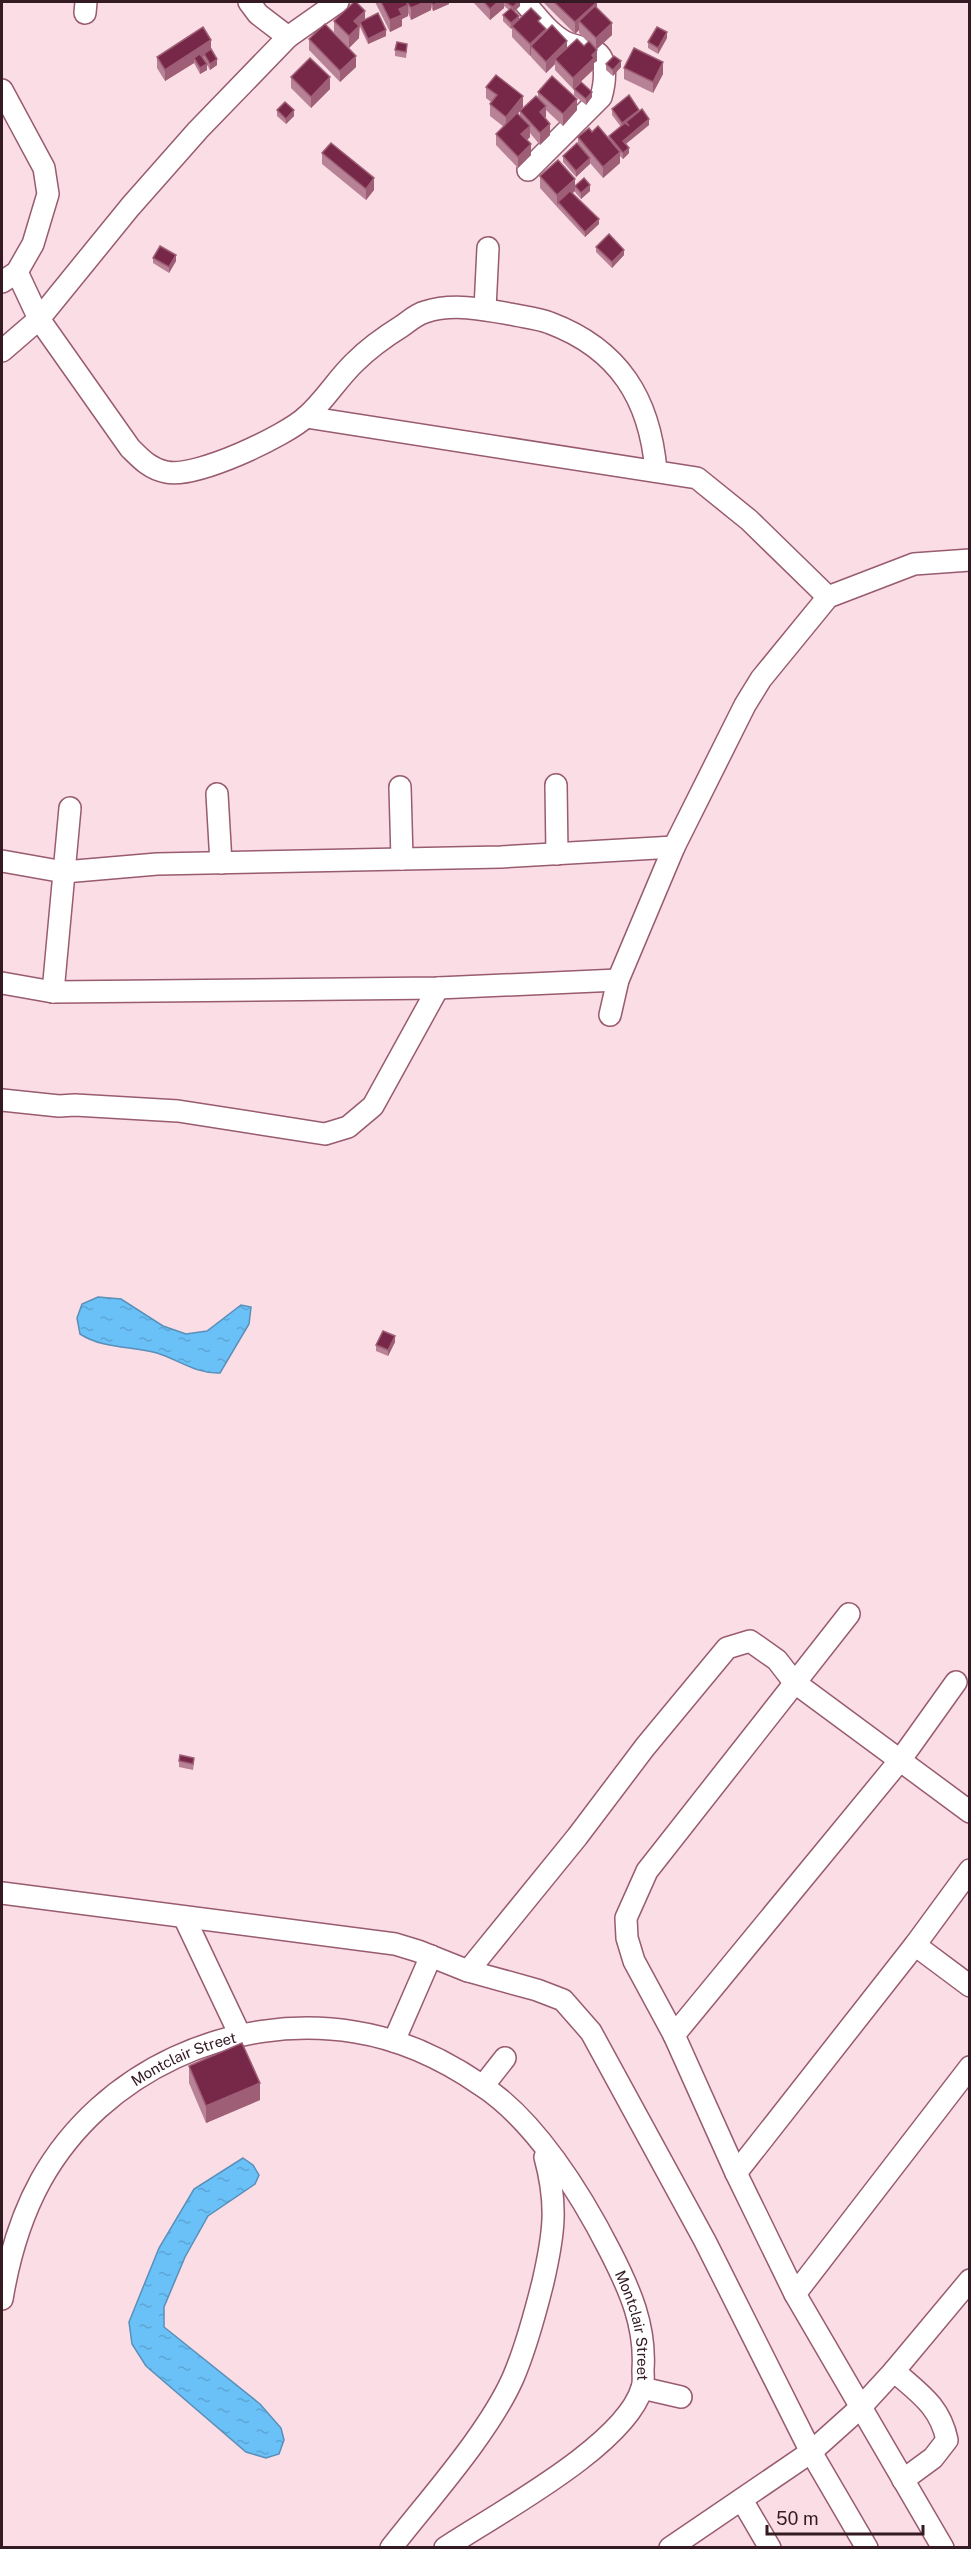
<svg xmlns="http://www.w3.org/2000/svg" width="971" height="2549" viewBox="0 0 971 2549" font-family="'Public Sans',sans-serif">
<defs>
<pattern id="water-ripples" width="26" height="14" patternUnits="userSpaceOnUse" patternTransform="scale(1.5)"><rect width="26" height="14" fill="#6ac1f8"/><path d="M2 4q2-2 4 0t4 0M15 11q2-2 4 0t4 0" fill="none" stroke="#5ca5d4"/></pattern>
</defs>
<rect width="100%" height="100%" fill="#fadde5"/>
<g fill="url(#water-ripples)" stroke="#5a8fb8" stroke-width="1.5">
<path d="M98 1297 121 1299 163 1326 186 1334 207 1331 241 1305 251 1307 249 1324 220 1373C196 1374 179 1360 157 1353 131 1346 103 1349 80 1334L77 1318 82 1304Z"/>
<polygon points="243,2158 253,2165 259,2175 255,2184 208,2216 185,2257 164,2307 164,2327 260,2404 281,2428 284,2440 279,2454 266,2458 246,2452 146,2366 132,2344 129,2322 159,2248 194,2189"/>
</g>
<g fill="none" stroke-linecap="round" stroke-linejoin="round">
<g stroke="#985b6f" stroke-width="24">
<g id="minor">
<polyline points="249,2 258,14 288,37"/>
<path d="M524 2C536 15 548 33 565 42 573 46 583 47 592 50 609 56 605 83 601 97L528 170"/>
<polyline points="85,13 86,2"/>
<polyline points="2,90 44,168 48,194 33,244 17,272 2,282"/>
<path d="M17 272 39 319 130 448C141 459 150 469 166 472 195 479 286 436 307 416 325 400 338 378 355 362 369 348 386 336 402 326 409 321 417 314 425 312 452 303 483 309 510 314 523 317 538 318 550 323 619 349 650 399 656 471"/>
<polyline points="485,309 488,248"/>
<polyline points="2,351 39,319 130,207 198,130 288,37 338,2"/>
<polyline points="306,417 697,478 749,520 828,597"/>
<polyline points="556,785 557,854"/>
<polyline points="400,787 402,859"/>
<polyline points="217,794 221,863"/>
<polyline points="2,861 64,872 157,864 501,857 674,847"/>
<polyline points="2,983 53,992 438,988 618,980"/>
<polyline points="53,992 70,808"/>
<polyline points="610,1015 618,980 674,847 745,705 761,679 828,597 914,564 970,560"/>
<polyline points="2,1100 59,1106 75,1105 178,1111 325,1134 348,1127 373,1106 438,988"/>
<polyline points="849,1614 647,1871 626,1918 627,1938 634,1961 674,2035 736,2173 795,2294 943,2548"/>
<polyline points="2,1893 395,1944 418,1951 468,1971 537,1990 563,2000 591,2032 705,2241 811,2452 867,2548"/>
<polyline points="184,1917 240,2035"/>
<polyline points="915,1945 970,1986"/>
<polyline points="468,1971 577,1837 645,1747 727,1648 750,1641 777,1660 794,1682 970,1812"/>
<polyline points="674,2035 901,1759 956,1682"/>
<polyline points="394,2041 431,1956"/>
<polyline points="483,2086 505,2058"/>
<polyline points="736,2173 915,1945 970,1870"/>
<polyline points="795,2294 970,2067"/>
<path id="s1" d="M2 2299C9 2257 20 2218 41 2180 102 2071 232 2012 355 2032 400 2039 443 2059 481 2085 535 2120 581 2194 610 2251 630 2290 646 2326 643 2370 643 2375 644 2383 642 2388 625 2446 496 2514 445 2548"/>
<path d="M894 2371C919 2393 940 2406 947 2440L933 2458 903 2480"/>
<polyline points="642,2388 681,2397"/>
<polyline points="742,2500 770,2548"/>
<path d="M391 2548C430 2498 488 2434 513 2378 526 2348 535 2314 543 2282 554 2234 558 2205 545 2157"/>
<polyline points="670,2548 811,2452 860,2408 894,2371 970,2280"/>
</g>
</g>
<use href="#minor" stroke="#fff" stroke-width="21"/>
</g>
<g fill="#b88296">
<polygon points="375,2 449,2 449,4 433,11 431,7 431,10 411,20 408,13 408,16 402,19 402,26 390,32"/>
<polygon points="473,2 520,2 520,6 514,11 519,20 541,24 546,31 567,47 584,46 588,42 579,33 579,30 575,34 543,2 597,2 597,8 612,35 596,49 597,61 594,63 594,69 573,89 555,70 555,64 546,73 531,57 531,55 530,56 512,37 512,27 511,29 503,21 503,15 509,10 504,6 504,8 490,20"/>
<polygon points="365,20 386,36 368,44 360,27 359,28 359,38 349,48 334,32 334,21"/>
<polygon points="667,38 658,54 648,48 648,42"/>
<polygon points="309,39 356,67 340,82 309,50"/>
<polygon points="211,50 217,65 210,70 207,65 207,70 200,74 194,63 165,81 157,68 157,57"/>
<polygon points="395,50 407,50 406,58 395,56"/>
<polygon points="606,64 621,67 613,76 606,70"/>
<polygon points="624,68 663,74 653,93 624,79"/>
<polygon points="291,77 330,89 311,108 291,88"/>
<polygon points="486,87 523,107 518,114 520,116 520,111 538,98 538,92 577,110 563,126 546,110 545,118 550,135 540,145 530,133 530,137 527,140 531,155 518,168 496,145 496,134 504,127 490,116 490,104 491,102 486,98"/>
<polygon points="574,89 592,97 586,105 574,95"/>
<polygon points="612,109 639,111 649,125 626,144 629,153 623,159 620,156 620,163 603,178 590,163 576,177 563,162 563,156 578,144 578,137 592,132 609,139 609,136 621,127 612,115"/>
<polygon points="277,110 294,116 286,124 277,116"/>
<polygon points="322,153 374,190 366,200 322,164"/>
<polygon points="540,176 590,191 581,199 575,192 575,191 572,193 599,224 585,237 558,208 540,188"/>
<polygon points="596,247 624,255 612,268 596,252"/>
<polygon points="153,258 176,261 169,273 153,263"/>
<polygon points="395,1342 388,1356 376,1351 376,1345"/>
<polygon points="179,1761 194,1763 193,1770 179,1767"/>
<polygon points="189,2066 260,2100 206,2123 189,2083"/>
</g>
<g fill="#9e5e76">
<polygon points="425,2 431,2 431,10 411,20 411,8"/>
<polygon points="441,2 449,2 449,4 433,11 433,5"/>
<polygon points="498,2 504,2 504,8 490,20 490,9"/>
<polygon points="518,2 520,2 520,6 513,13 513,7"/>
<polygon points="597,2 597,13 579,21 579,30 575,34 575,22"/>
<polygon points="408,5 408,16 402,19 402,26 390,32 390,20 399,9"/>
<polygon points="365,11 365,22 360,22 359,38 349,48 349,36 354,21"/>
<polygon points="519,16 519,21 511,29 511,23"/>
<polygon points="612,23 612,35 596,50 596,38"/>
<polygon points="546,29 546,40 531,46 531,55 530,56 530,44"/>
<polygon points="386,30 386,36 368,44 368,39"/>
<polygon points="667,32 667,38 658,54 658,48"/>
<polygon points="211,40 211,51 204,54 204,56 195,61 194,58 194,63 165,81 165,70"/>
<polygon points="567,41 567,52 555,59 555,64 546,73 546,62"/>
<polygon points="597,50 597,61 594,63 594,69 573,89 573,78"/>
<polygon points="356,56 356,67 340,82 340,71"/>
<polygon points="217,59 217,65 210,70 210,64"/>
<polygon points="621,61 621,67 613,76 613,70"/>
<polygon points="663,62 663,74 653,93 653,82"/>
<polygon points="207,64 207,70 200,74 200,68"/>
<polygon points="330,77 330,89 311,108 311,97"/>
<polygon points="592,92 592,97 586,105 586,99"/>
<polygon points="523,96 523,107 506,129 506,117"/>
<polygon points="577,99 577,110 563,126 563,114"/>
<polygon points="546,106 546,117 540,123 540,112"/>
<polygon points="294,110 294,116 286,124 286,119"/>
<polygon points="639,110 639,115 626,122 626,126 622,129 622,123"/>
<polygon points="649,119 649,125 623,146 623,141"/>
<polygon points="550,124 550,135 540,145 540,133"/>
<polygon points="530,126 530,137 521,145 521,134"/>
<polygon points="531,144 531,155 518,168 518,157"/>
<polygon points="629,148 629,153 623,159 623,153"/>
<polygon points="620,152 620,163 603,178 603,167"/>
<polygon points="590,158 590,164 576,177 576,171"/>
<polygon points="374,178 374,190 366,200 366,189"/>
<polygon points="575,179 575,191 560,205 558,202 557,207 557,195"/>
<polygon points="590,185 590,191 581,199 581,193"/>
<polygon points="599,219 599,224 585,237 585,232"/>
<polygon points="624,250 624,255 612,268 612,262"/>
<polygon points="176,255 176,261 169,273 169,267"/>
<polygon points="395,1336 395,1342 388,1356 388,1350"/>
<polygon points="260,2083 260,2100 206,2123 206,2106"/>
</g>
<g fill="#772747" stroke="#9e5e76" stroke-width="1.5">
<polygon points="354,2 356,2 365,11 354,21 359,26 349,36 334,21"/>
<polygon points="381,2 406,2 408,5 399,9 402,15 390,20"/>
<polygon points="407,2 425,2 411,8"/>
<polygon points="431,2 441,2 433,5"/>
<polygon points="484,2 498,2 490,9"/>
<polygon points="505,2 518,2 513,7"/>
<polygon points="554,2 597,2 575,22"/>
<polygon points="595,6 612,23 596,38 579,21"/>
<polygon points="511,8 519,16 511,23 503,15"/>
<polygon points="531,8 541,18 538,21 546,29 530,44 512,26"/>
<polygon points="378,13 386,30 368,39 360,22"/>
<polygon points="325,24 356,56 340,71 309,39"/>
<polygon points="552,25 567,41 546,62 531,46"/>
<polygon points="203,27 211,40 165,70 157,57"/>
<polygon points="657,27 667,32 658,48 648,42"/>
<polygon points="577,39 584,46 589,41 597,50 592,55 594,58 573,78 555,59"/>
<polygon points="397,42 407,44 406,52 395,50"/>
<polygon points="634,48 663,62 653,82 624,68"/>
<polygon points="211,49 217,59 210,64 204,54"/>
<polygon points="200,54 207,64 200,68 194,58"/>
<polygon points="614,56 621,61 613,70 606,64"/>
<polygon points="310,58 330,77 311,97 291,77"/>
<polygon points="496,75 523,96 506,117 490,104 497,95 486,87"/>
<polygon points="552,76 577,99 563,114 538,92"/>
<polygon points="581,82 592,92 586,99 574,89"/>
<polygon points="629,95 639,110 622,123 612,109"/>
<polygon points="536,96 546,106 540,112 550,124 540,133 520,111"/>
<polygon points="285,102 294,110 286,119 277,110"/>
<polygon points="642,109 649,119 623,141 629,148 623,153 609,136 625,123 629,126 626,122"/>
<polygon points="517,113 530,126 521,134 531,144 518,157 496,134"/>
<polygon points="598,126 620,152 603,167 578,137 589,128 592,132"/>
<polygon points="331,143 374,178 366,189 322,153"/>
<polygon points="577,143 590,158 576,171 563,156"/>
<polygon points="558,160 575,179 557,195 540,176"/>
<polygon points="584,178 590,185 581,193 575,186"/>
<polygon points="570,191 599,219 585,232 558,202"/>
<polygon points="609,234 624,250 612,262 596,247"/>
<polygon points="160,246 176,255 169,267 153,258"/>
<polygon points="383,1331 395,1336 388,1350 376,1345"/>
<polygon points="180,1755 194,1758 193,1764 179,1761"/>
<polygon points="242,2043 260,2083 206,2106 189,2066"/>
</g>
<g text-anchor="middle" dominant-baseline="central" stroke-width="6" stroke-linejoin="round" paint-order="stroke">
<g font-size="15" fill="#331a23" stroke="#fadde5">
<text stroke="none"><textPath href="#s1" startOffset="318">Montclair Street</textPath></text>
<text stroke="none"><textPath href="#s1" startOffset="924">Montclair Street</textPath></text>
</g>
</g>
<rect width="971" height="2549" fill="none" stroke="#331a23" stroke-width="6"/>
<path d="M767 2525v9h156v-9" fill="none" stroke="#331a23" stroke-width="3"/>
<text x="776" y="2525" font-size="18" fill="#331a23" stroke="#fadde5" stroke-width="4.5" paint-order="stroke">50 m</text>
</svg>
